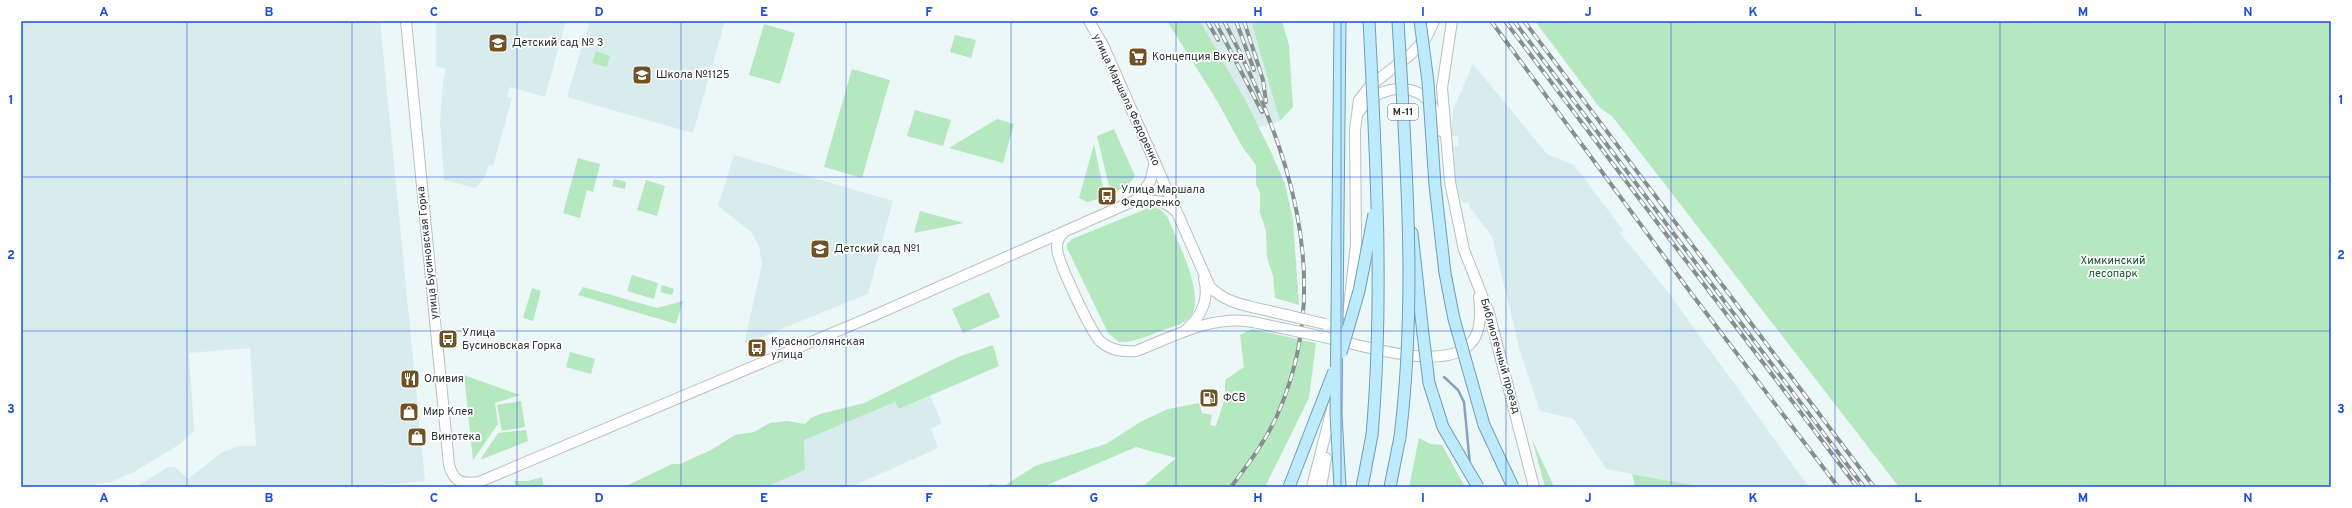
<svg xmlns="http://www.w3.org/2000/svg" width="2352" height="508" viewBox="0 0 2352 508" font-family="Overpass,sans-serif">
<rect width="100%" height="100%" fill="#ecf7f8"/>
<g fill="#d8eced">
<polygon points="21,21 380,21 425,481 362,487 136,487 168,467 175,467 188,479 221,453 238,446 256,446 250,348 189,353 194,431 180,444 134,472 111,482 95,484 95,487 21,487"/>
<polygon points="436,21 566,21 545,97 510,87 507,97 512,98 493,166 489,165 484,178 476,188 444,180 440,121 443,82 446,69 436,66"/>
<polygon points="590,21 725,21 693,133 567,97"/>
<polygon points="1200,21 1251,21 1280,121 1258,128"/>
<polygon points="1473,64 1547,154 1574,165 1623,230 1620,233 1668,292 1809,487 1704,487 1606,469 1574,419 1540,411 1520,351 1492,236 1470,208 1469,202 1464,203 1456,195 1450,147 1459,146 1458,136 1451,136 1453,110"/>
<polygon points="734,155 893,201 868,294 744,344 762,264 759,246 751,232 718,206"/>
<polygon points="930,396 942,423 931,429 938,448 851,487 766,487 805,470 804,440 895,402 900,409"/>
</g>
<g fill="#b6e8c0">
<polygon points="1167,21 1200,21 1244,98 1272,154 1285,184 1293,220 1299,305 1275,298 1273,276 1267,258 1266,231 1260,212 1260,193 1256,184 1256,165 1243,148 1216,99"/>
<polygon points="1251,21 1282,21 1289,45 1293,107 1280,121"/>
<polygon points="1535,21 2331,21 2331,487 1899,487 1612,116 1600,108"/>
<polygon points="764,24 795,33 780,84 749,75"/>
<polygon points="955,35 976,40 971,58 950,52"/>
<polygon points="596,51 610,56 607,67 592,63"/>
<polygon points="852,69 890,80 862,178 824,167"/>
<polygon points="915,110 951,120 943,146 907,136"/>
<polygon points="997,119 1014,124 1003,163 949,148"/>
<polygon points="1114,129 1135,176 1128,185 1111,194 1097,136"/>
<polygon points="1094,144 1105,197 1087,202 1079,198"/>
<polygon points="578,158 600,164 593,192 587,190 580,218 563,213"/>
<polygon points="614,179 626,182 625,189 612,186"/>
<polygon points="646,180 665,186 657,216 637,210"/>
<path d="M1151 207 1160 209 1167 216C1176 238 1207 297 1190 317 1184 324 1172 327 1163 330 1149 335 1134 343 1119 342L1108 333 1067 248V244L1072 239Z"/>
<polygon points="920,211 964,223 914,233"/>
<polygon points="632,275 658,283 654,299 627,291"/>
<polygon points="662,285 674,289 672,295 660,292"/>
<polygon points="583,287 657,308 683,301 676,324 578,295"/>
<polygon points="532,288 541,291 533,321 523,318"/>
<polygon points="989,292 1000,317 963,333 952,309"/>
<polygon points="1252,329 1316,343 1309,398 1265,487 1142,487 1176,458 1136,447 1043,487 986,487 990,484 1004,486 1035,466 1106,444 1142,421 1168,409 1199,403 1202,413 1212,415 1210,425 1216,426 1225,398 1225,380 1244,367 1240,335"/>
<polygon points="993,345 999,366 899,409 895,402 804,440 805,470 766,487 624,487 672,464 680,464 711,450 735,435 754,432 770,423 787,421 805,424 811,418 820,414 864,403 958,357"/>
<polygon points="570,352 595,359 591,374 566,367"/>
<polygon points="464,375 520,395 495,403 498,424 473,460"/>
<polygon points="521,401 525,427 502,431 497,405"/>
<polygon points="526,430 528,441 480,460 498,433"/>
<polygon points="1419,438 1430,444 1442,445 1465,487 1409,487"/>
<polygon points="1532,439 1554,487 1545,487"/>
<polygon points="1632,474 1704,487 1635,487"/>
<polygon points="542,477 544,487 516,487 514,481 528,481"/>
</g>
<g fill="none" stroke-linecap="round" stroke-linejoin="round">
<polyline stroke="#88a2be" stroke-width="2.5" points="1444,377 1458,390 1464,402 1470,465"/>
<g stroke="#b6c1c1" stroke-width="12">
<g id="secondary">
<path d="M406 21 449 465C454 483 462 484 479 482L873 316 1138 199 1163 202 1176 211"/>
<path d="M1089 21 1103 45 1210 287C1223 300 1238 304 1256 308"/>
<polyline points="1452,21 1442,88 1450,182 1464,250 1489,313 1534,487"/>
<path d="M1359 112C1372 90 1406 80 1427 99 1435 107 1438 120 1441 131"/>
<polyline points="1138,199 1150,182 1155,162"/>
<path d="M1064 232C1059 236 1057 241 1057 248 1057 260 1091 333 1101 342 1111 351 1124 352 1136 351 1173 337 1213 314 1253 322"/>
<polyline points="1348,316 1356,244 1355,130 1359,100 1370,86 1410,55 1426,38 1434,21"/>
<path d="M1186 330C1201 316 1210 300 1204 279"/>
<path d="M1324 337C1358 344 1443 373 1470 344 1482 332 1481 312 1479 297"/>
<polyline points="1312,487 1333,405"/>
<polyline points="1321,487 1326,458"/>
</g>
</g>
<g stroke="#6e9fb4" stroke-width="13">
<g id="primary">
<polyline points="1412,233 1423,334"/>
<polyline points="1362,487 1372,435"/>
<polyline points="1390,487 1400,437"/>
</g>
</g>
<use href="#secondary" stroke="#fff" stroke-width="10"/>
<use href="#primary" stroke="#beeafd" stroke-width="11"/>
<g stroke="#868e8e" stroke-width="4">
<g id="rail">
<polyline points="1207,21 1218,40"/>
<polyline points="1215,21 1262,112"/>
<path d="M1224 21C1287 141 1336 278 1279 411 1268 438 1249 463 1231 487"/>
<polyline points="1236,21 1254,70"/>
<polyline points="1244,21 1263,80 1266,102"/>
<polyline points="1491,21 1691,293 1838,487"/>
<polyline points="1505,21 1857,487"/>
<polyline points="1514,21 1864,487"/>
<polyline points="1524,21 1874,487"/>
</g>
</g>
<use href="#rail" stroke="#fff" stroke-width="2.5" stroke-dasharray="8" stroke-linecap="butt"/>
<g stroke="#b6c1c1" stroke-width="12" stroke-linecap="butt">
<g id="secondary-bridge">
<polyline points="1256,308 1325,324"/>
<polyline points="1253,322 1324,337"/>
</g>
</g>
<g stroke="#6e9fb4" stroke-width="13" stroke-linecap="butt">
<g id="primary-bridge">
<polyline points="1340,21 1336,414 1340,487"/>
<path d="M1369 21C1376 159 1384 297 1372 435"/>
<path d="M1398 21C1406 160 1417 298 1400 437"/>
<polyline points="1420,21 1428,82 1435,185 1445,273 1454,319 1484,425 1513,487"/>
<polyline points="1423,334 1429,383 1443,427 1478,487"/>
<polyline points="1341,353 1359,291 1374,214"/>
<polyline points="1289,487 1334,371"/>
</g>
</g>
<use href="#secondary-bridge" stroke="#fff" stroke-width="10"/>
<use href="#primary-bridge" stroke="#beeafd" stroke-width="11"/>
</g>
<path fill="none" stroke="#1d4ed8" stroke-width="1" stroke-opacity="0.55" d="M187 21V487M352 21V487M517 21V487M681 21V487M846 21V487M1011 21V487M1176 21V487M1341 21V487M1506 21V487M1671 21V487M1835 21V487M2000 21V487M2165 21V487M21 177H2331M21 331H2331"/>
<defs>
<g id="school-square" transform="scale(1)"><rect x="-9" y="-9" width="18" height="18" rx="4" fill="#6f5226" stroke="#fff"/><path d="M0-5L7-2L0 1L-7-2ZM-4 1L0 2.5L4 1V4Q0 6-4 4Z" fill="#fff"/></g>
<g id="supermarket-square" transform="scale(1)"><rect x="-9" y="-9" width="18" height="18" rx="4" fill="#6f5226" stroke="#fff"/><path d="M-6-5.5h2.5l.6 2H6L4.5 2H-2.5L-4.4-4H-6ZM-1.5 3.2a1.3 1.3 0 1 0 .1 0ZM3 3.2a1.3 1.3 0 1 0 .1 0Z" fill="#fff"/></g>
<g id="bus-square" transform="scale(1)"><rect x="-9" y="-9" width="18" height="18" rx="4" fill="#6f5226" stroke="#fff"/><path d="M-5-6H5V4H4V6H2V4H-2V6H-4V4H-5ZM-3.5-4V0h7V-4ZM-3.5 1.2v1.5H-2V1.2ZM2 1.2v1.5H3.5V1.2Z" fill="#fff"/></g>
<g id="restaurant-square" transform="scale(1)"><rect x="-9" y="-9" width="18" height="18" rx="4" fill="#6f5226" stroke="#fff"/><path d="M-5-6h1v4h1v-4h1v4h1v-4h1v5L-1.5 .5V6h-2V.5L-5-1ZM5-6V6H3V1.5H1.5Q1.5-4 5-6Z" fill="#fff"/></g>
<g id="fuel-square" transform="scale(1)"><rect x="-9" y="-9" width="18" height="18" rx="4" fill="#6f5226" stroke="#fff"/><path d="M-5.5-6h7V0h2V4h1.3V-2.5L3-4.5l.8-.8L6-3V5H2.5V1h-1V6h-7ZM-4.2-4.7v3.2H.2V-4.7Z" fill="#fff"/></g>
<g id="shop-square" transform="scale(1)"><rect x="-9" y="-9" width="18" height="18" rx="4" fill="#6f5226" stroke="#fff"/><path d="M-5-2.5h2.3a2.7 3.5 0 0 1 5.4 0H5L5.5 6h-11ZM-1.5-2.5h3a1.5 2.3 0 0 0-3 0Z" fill="#fff"/></g>
</defs>
<g fill-rule="evenodd">
<use href="#school-square" x="498" y="43"/>
<use href="#supermarket-square" x="1138" y="57"/>
<use href="#school-square" x="642" y="75"/>
<use href="#bus-square" x="1107" y="196"/>
<use href="#school-square" x="820" y="249"/>
<use href="#bus-square" x="448" y="339"/>
<use href="#bus-square" x="757" y="348"/>
<use href="#restaurant-square" x="410" y="379"/>
<use href="#fuel-square" x="1209" y="398"/>
<use href="#shop-square" x="409" y="412"/>
<use href="#shop-square" x="417" y="437"/>
</g>
<g text-anchor="middle" dominant-baseline="central" stroke-width="3.5" stroke-linejoin="round" paint-order="stroke">
<rect fill="#fff" stroke="#6a6d6d" stroke-width="1" x="1388" y="104" width="30" height="16" rx="3"/>
<g font-size="10" font-weight="bold" fill="#2a2f2f">
<text x="1403" y="112">М-11</text>
</g>
<g font-size="11" fill="#2a2f2f" stroke="#fff" text-anchor="start">
<text x="512" y="43">Детский сад № 3</text>
<text x="1152" y="57">Концепция Вкуса</text>
<text x="656" y="75">Школа №1125</text>
<text x="1121" y="190">Улица Маршала<tspan x="1121" dy="13">Федоренко</tspan></text>
<text x="834" y="249">Детский сад №1</text>
<text x="462" y="333">Улица<tspan x="462" dy="13">Бусиновская Горка</tspan></text>
<text x="771" y="342">Краснополянская<tspan x="771" dy="13">улица</tspan></text>
<text x="424" y="379">Оливия</text>
<text x="1223" y="398">ФСВ</text>
<text x="423" y="412">Мир Клея</text>
<text x="431" y="437">Винотека</text>
</g>
<g font-size="11" fill="#2a2f2f" stroke="#fff">
<text transform="translate(1126 100) rotate(65)">улица Маршала Федоренко</text>
<text transform="translate(428 253) rotate(-96)">улица Бусиновская Горка</text>
<text transform="translate(1500 356) rotate(74)">Библиотечный проезд</text>
</g>
<g font-size="11" fill="#16522a" stroke="#fff">
<text x="2113" y="261">Химкинский<tspan x="2113" dy="13">лесопарк</tspan></text>
</g>
</g>
<rect width="2352" height="508" fill="none" stroke="#ffffff" stroke-width="44"/>
<rect x="22" y="22" width="2308" height="464" fill="none" stroke="#1d4ed8" stroke-width="1.5"/>
<g font-size="13" text-anchor="middle" font-weight="bold" fill="#1d4ed8">
<text x="104" y="16">A</text>
<text x="269" y="16">B</text>
<text x="434" y="16">C</text>
<text x="599" y="16">D</text>
<text x="764" y="16">E</text>
<text x="929" y="16">F</text>
<text x="1094" y="16">G</text>
<text x="1258" y="16">H</text>
<text x="1423" y="16">I</text>
<text x="1588" y="16">J</text>
<text x="1753" y="16">K</text>
<text x="1918" y="16">L</text>
<text x="2083" y="16">M</text>
<text x="2248" y="16">N</text>
<text x="11" y="104">1</text>
<text x="2341" y="104">1</text>
<text x="11" y="259">2</text>
<text x="2341" y="259">2</text>
<text x="11" y="413">3</text>
<text x="2341" y="413">3</text>
<text x="104" y="502">A</text>
<text x="269" y="502">B</text>
<text x="434" y="502">C</text>
<text x="599" y="502">D</text>
<text x="764" y="502">E</text>
<text x="929" y="502">F</text>
<text x="1094" y="502">G</text>
<text x="1258" y="502">H</text>
<text x="1423" y="502">I</text>
<text x="1588" y="502">J</text>
<text x="1753" y="502">K</text>
<text x="1918" y="502">L</text>
<text x="2083" y="502">M</text>
<text x="2248" y="502">N</text>
</g>
</svg>
